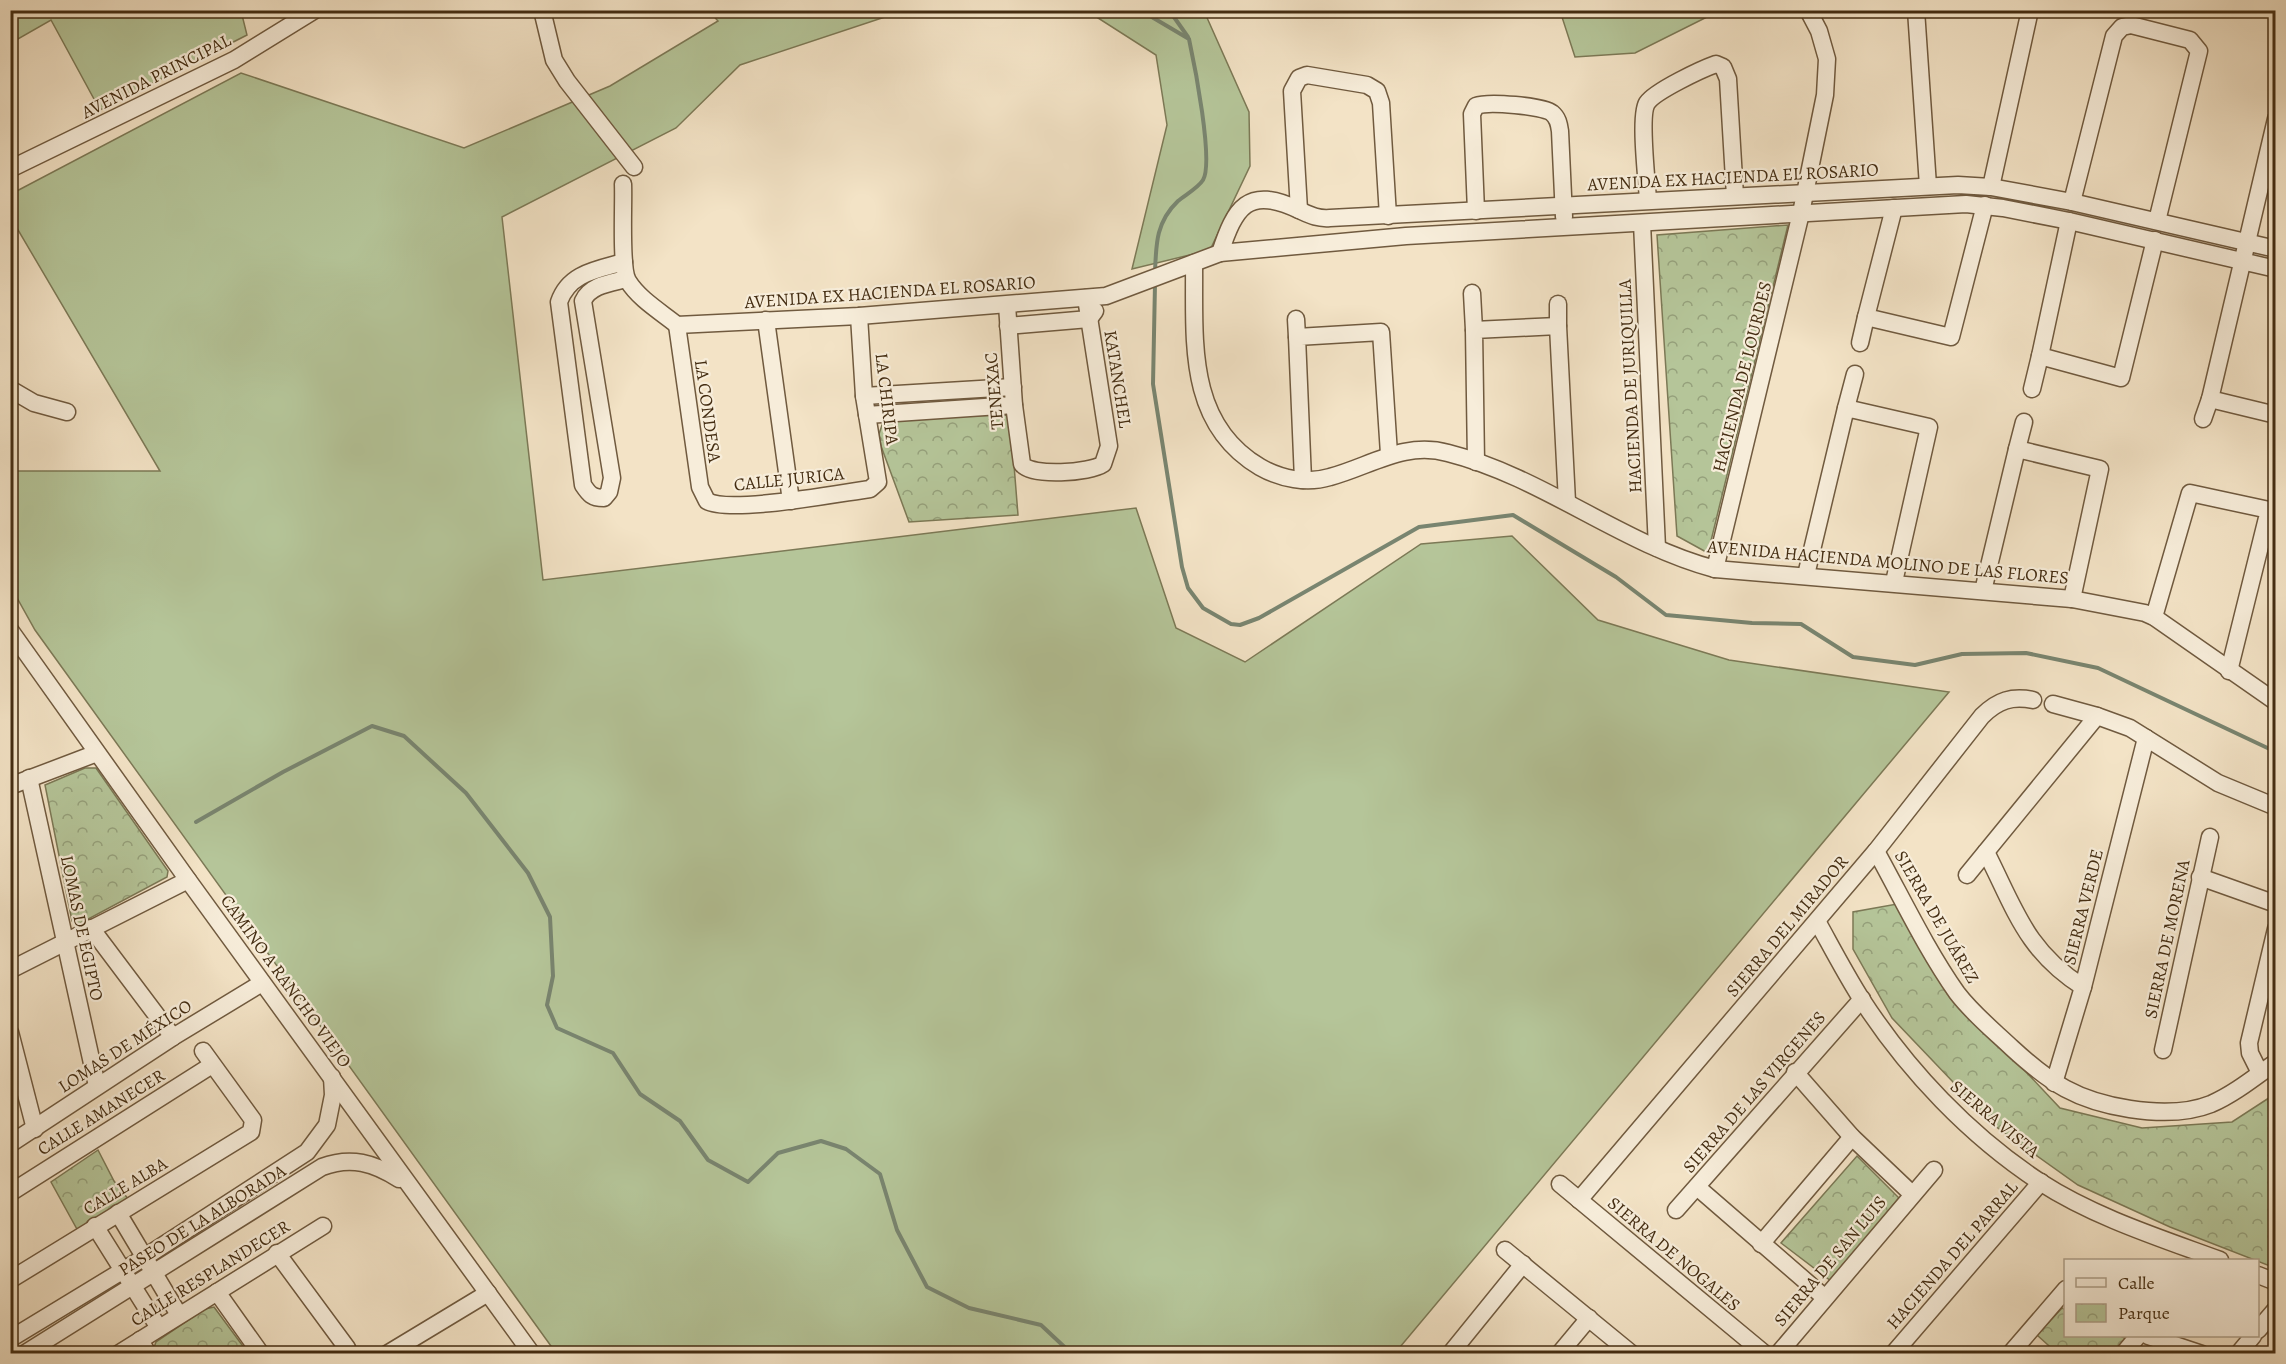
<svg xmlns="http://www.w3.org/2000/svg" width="2286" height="1364" viewBox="0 0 2286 1364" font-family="Alegreya,serif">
<defs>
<pattern id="park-crowns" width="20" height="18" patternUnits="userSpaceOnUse" patternTransform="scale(1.5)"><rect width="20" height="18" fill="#b5c599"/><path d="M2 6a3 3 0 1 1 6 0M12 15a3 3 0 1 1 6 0" fill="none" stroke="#95a07b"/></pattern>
</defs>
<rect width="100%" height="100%" fill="#f3e3c6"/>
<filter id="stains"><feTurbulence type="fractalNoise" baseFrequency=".00333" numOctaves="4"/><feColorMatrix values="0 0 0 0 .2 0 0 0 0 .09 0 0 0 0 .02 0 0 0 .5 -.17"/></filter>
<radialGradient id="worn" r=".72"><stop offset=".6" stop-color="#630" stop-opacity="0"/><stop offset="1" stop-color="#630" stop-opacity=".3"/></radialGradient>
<g fill="#b5c599" stroke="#7c7956" stroke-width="1.5">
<polygon points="11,10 241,11 247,35 100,110 51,20 11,43"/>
<polygon points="709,11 903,11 740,65 676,128 502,217 543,580 1136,508 1176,628 1245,662 1421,544 1512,536 1598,620 1729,660 1949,692 1395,1353 556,1353 35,630 11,587 10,471 160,471 11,218 11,194 241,73 464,148 610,86 718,21"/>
<polygon points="1087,11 1204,11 1249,112 1250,166 1210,250 1132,269 1167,125 1156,55"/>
<polygon points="1560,11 1560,10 1719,11 1635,53 1575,57"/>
</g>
<g fill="url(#park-crowns)" stroke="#7c7956" stroke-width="1.5">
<polygon points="1788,225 1708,553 1677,536 1657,235"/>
<polygon points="1010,415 1018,515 909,522 881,446 879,434 884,419 891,417"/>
<polygon points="85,768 96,768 168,871 167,877 79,924 72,921 45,785"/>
<polygon points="1897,904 1947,988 2060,1108 2142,1128 2232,1122 2275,1094 2275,1268 2170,1227 2078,1185 1995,1126 1892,1018 1853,949 1853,912"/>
<polygon points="98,1150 114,1181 129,1200 78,1231 51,1182"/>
<polygon points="1857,1156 1899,1198 1831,1281 1781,1243"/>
<polygon points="214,1307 248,1353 155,1354 153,1350 156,1342 205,1309"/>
<polygon points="2062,1308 2065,1310 2066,1336 2120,1336 2127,1339 2114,1353 2058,1354 2037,1335"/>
</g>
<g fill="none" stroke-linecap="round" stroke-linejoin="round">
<g stroke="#798570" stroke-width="4">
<path d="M1140 10 1189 39C1194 62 1214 162 1203 180 1198 188 1185 195 1178 201 1156 222 1156 244 1155 273"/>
<polyline points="1169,10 1188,37"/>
<polyline points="1155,284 1153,384 1182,567 1188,588 1203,608 1231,624 1240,625 1259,618 1419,527 1513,515 1616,577 1666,615 1752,623 1801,624 1853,657 1915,665 1962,654 2026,653 2098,668 2276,752"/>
<polyline points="196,822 283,772 372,726 404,736 466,793 528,873 550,917 553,976 547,1005 557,1028 613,1053 640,1094 680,1121 708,1160 748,1182 778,1153 821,1141 846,1149 880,1174 897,1230 927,1287 969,1308 1041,1325 1072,1354"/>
</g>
<g stroke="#705a3f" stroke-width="19">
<g id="minor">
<polyline points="542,10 554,60 567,81 634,167"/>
<polyline points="1916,10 1928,186"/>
<polyline points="2276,119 2210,399 2276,415"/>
<polyline points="10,169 234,60 315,10"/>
<path d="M623 184C624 203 620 268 628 281 639 299 661 312 677 325"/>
<polyline points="1991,187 2030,10"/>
<path d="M1648 200C1647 181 1639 116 1647 103 1655 91 1702 69 1716 64L1723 67 1728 79 1735 196"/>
<polyline points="2072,202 2114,36 2122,27 2131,25 2190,40 2199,51 2157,221"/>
<polyline points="1894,208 1866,317 1951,337 1985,205"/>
<polyline points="1299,210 1292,91 1299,78 1307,75 1367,85 1377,91 1381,103 1388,216"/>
<path d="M1476 211 1472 114 1476 106C1488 101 1543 106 1552 113 1558 118 1559 124 1560 131L1564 217"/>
<polyline points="2069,221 2040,356 2121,378 2155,240"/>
<polyline points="1642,223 1657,548"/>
<path d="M2276 249 2072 202 1991 187 1958 185 1330 218C1317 219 1310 215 1299 210 1247 185 1235 208 1220 253L1406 236 1966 204 2003 208 2069 221 2276 269"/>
<path d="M624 262C596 270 569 273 559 302L583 485C589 494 592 498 604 498L609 492 612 478 583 301C590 285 611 283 626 279"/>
<path d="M1194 263C1195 338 1185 423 1260 467 1281 479 1307 484 1330 477 1371 466 1404 441 1448 453 1543 477 1621 544 1715 569L2072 599 2145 613 2154 617 2276 702"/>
<polyline points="1472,293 1474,330"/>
<polyline points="1558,304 1558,326"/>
<path d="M1007 305 1014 405 1022 464C1031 477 1090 473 1103 464L1109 446 1086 298"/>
<polyline points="1296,319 1297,337"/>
<polyline points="766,320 791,501"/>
<polyline points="677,325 859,316 1106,296 1220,253"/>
<path d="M677 325 700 487 707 501C730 514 840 493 870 489L878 482 864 396 859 316"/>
<polyline points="1008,326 1089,319 1095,311"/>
<polyline points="1860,343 1866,317"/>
<polyline points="10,389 34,403 67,412"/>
<polyline points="2032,389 2040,356"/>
<polyline points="864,396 1013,387"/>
<polyline points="1846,408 1855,374"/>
<polyline points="867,415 1014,405"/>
<polyline points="2203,419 2210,399"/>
<polyline points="2017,449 2024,422"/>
<polyline points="1476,462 1474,330 1558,326 1567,502"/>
<polyline points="1303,480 1297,337 1381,332 1389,454"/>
<polyline points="1715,569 1801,213 1825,95 1827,59 1819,31 1808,10"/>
<polyline points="1806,575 1846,408 1929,427 1894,582"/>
<polyline points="1983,591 2017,449 2100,469 2072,599"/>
<polyline points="2154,617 2190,493 2269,510 2229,671"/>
<polyline points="10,630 188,880 532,1354"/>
<polyline points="2053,704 2097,716 2130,728 2218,783 2276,807"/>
<polyline points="29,778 97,1086"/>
<polyline points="10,786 97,753"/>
<path d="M1876 851C1902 898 1926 949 1957 993 1973 1014 1993 1030 2012 1048 2050 1083 2077 1101 2130 1109 2156 1113 2186 1114 2211 1104 2234 1094 2255 1077 2276 1062"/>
<path d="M1986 852C2015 909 2026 951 2083 987"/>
<polyline points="1967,875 2097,716"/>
<polyline points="2200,877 2276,904"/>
<path d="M1817 921C1832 948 1846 975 1862 1000 1908 1071 1970 1136 2040 1182 2094 1217 2160 1238 2220 1260"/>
<polyline points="91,928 173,1037"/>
<polyline points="10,970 188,880"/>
<polyline points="10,1032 35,1129"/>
<polyline points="2163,1050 2210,837"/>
<polyline points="1795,1072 1852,1137 1912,1194"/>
<polyline points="2260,1073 2250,1053 2249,1043 2276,929"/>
<polyline points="2054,1083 2083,987 2146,738"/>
<polyline points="10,1144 173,1037 262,983"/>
<polyline points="1560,1184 1765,1354"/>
<polyline points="1697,1187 1824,1297"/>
<polyline points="10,1193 212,1065"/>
<path d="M1579 1200 1876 851 1982 716C1998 700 2012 696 2033 700"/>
<polyline points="1676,1210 1862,999"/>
<polyline points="118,1213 179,1315"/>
<polyline points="95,1226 159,1328"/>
<polyline points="1761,1244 1852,1137"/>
<polyline points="1505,1250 1632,1354"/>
<polyline points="277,1253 347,1348"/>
<polyline points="2258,1275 2276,1282"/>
<polyline points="10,1280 251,1132 253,1120 203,1051"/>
<polyline points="217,1292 261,1354"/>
<polyline points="2258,1330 2276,1309"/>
<polyline points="2148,1336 2202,1354"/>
<polyline points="10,1339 145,1257 307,1152 327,1125 333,1095 332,1077"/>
<polyline points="140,1340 148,1354"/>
<path d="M24 1354 322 1167C351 1156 374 1163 399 1179"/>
<polyline points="118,1354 323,1226"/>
<polyline points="387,1354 488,1293"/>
<polyline points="1450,1354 1523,1264"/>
<polyline points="1559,1354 1589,1318"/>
<polyline points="1778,1354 1934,1170"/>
<polyline points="1893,1354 2041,1182"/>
<polyline points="2010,1354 2066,1289"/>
<polyline points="2123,1354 2138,1336"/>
<polyline points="2238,1354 2253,1336"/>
</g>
</g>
<use href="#minor" stroke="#f7edda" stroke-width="16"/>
</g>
<g text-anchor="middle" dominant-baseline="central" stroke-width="4.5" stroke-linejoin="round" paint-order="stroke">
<g font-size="18" fill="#442d12" stroke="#f7edda">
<text transform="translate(156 76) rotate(-27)">AVENIDA PRINCIPAL</text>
<text transform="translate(1733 177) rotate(-3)">AVENIDA EX HACIENDA EL ROSARIO</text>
<text transform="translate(890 292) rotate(-4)">AVENIDA EX HACIENDA EL ROSARIO</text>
<text transform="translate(1742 377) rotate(-76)">HACIENDA DE LOURDES</text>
<text transform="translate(1118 379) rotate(81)">KATANCHEL</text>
<text transform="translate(1630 386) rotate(-93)">HACIENDA DE JURIQUILLA</text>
<text transform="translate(994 391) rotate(-95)">TENEXAC</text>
<text transform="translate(887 399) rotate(83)">LA CHIRIPA</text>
<text transform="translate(708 411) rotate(82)">LA CONDESA</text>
<text transform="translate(789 479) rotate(-6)">CALLE JURICA</text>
<text transform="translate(1888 562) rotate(5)">AVENIDA HACIENDA MOLINO DE LAS FLORES</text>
<text transform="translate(2083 907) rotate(-76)">SIERRA VERDE</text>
<text transform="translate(1937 917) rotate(60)">SIERRA DE JUÁREZ</text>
<text transform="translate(1787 926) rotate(-50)">SIERRA DEL MIRADOR</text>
<text transform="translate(82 928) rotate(78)">LOMAS DE EGIPTO</text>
<text transform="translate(2167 939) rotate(-78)">SIERRA DE MORENA</text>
<text transform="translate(286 981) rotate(54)">CAMINO A RANCHO VIEJO</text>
<text transform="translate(125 1046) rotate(-33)">LOMAS DE MÉXICO</text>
<text transform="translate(1754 1092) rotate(-49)">SIERRA DE LAS VIRGENES</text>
<text transform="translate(101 1112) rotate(-32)">CALLE AMANECER</text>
<text transform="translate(1995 1119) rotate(40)">SIERRA VISTA</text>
<text transform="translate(125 1186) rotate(-31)">CALLE ALBA</text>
<text transform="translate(202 1220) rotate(-32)">PASEO DE LA ALBORADA</text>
<text transform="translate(1674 1254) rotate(40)">SIERRA DE NOGALES</text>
<text transform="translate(1952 1255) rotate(-49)">HACIENDA DEL PARRAL</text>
<text transform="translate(1830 1261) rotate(-50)">SIERRA DE SAN LUIS</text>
<text transform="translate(210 1273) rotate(-32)">CALLE RESPLANDECER</text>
</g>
</g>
<rect width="2286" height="1364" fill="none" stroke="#f3e3c6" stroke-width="36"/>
<rect x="12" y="12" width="2262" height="1340" fill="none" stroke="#442d12" stroke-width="3"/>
<rect x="18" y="18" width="2250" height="1328" fill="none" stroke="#442d12" stroke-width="1.5"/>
<rect x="2064" y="1259" width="195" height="78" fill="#f7edda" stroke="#afa08a" stroke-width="1.5"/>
<rect x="2076" y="1278" width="30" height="9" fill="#f7edda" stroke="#afa08a" stroke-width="1.5"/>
<text x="2118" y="1289" font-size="18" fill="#442d12">Calle</text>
<rect x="2076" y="1304" width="30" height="18" fill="url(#park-crowns)" stroke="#afa08a" stroke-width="1.5"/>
<text x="2118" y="1319" font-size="18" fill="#442d12">Parque</text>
<rect width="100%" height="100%" filter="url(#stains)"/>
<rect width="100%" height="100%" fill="url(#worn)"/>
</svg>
